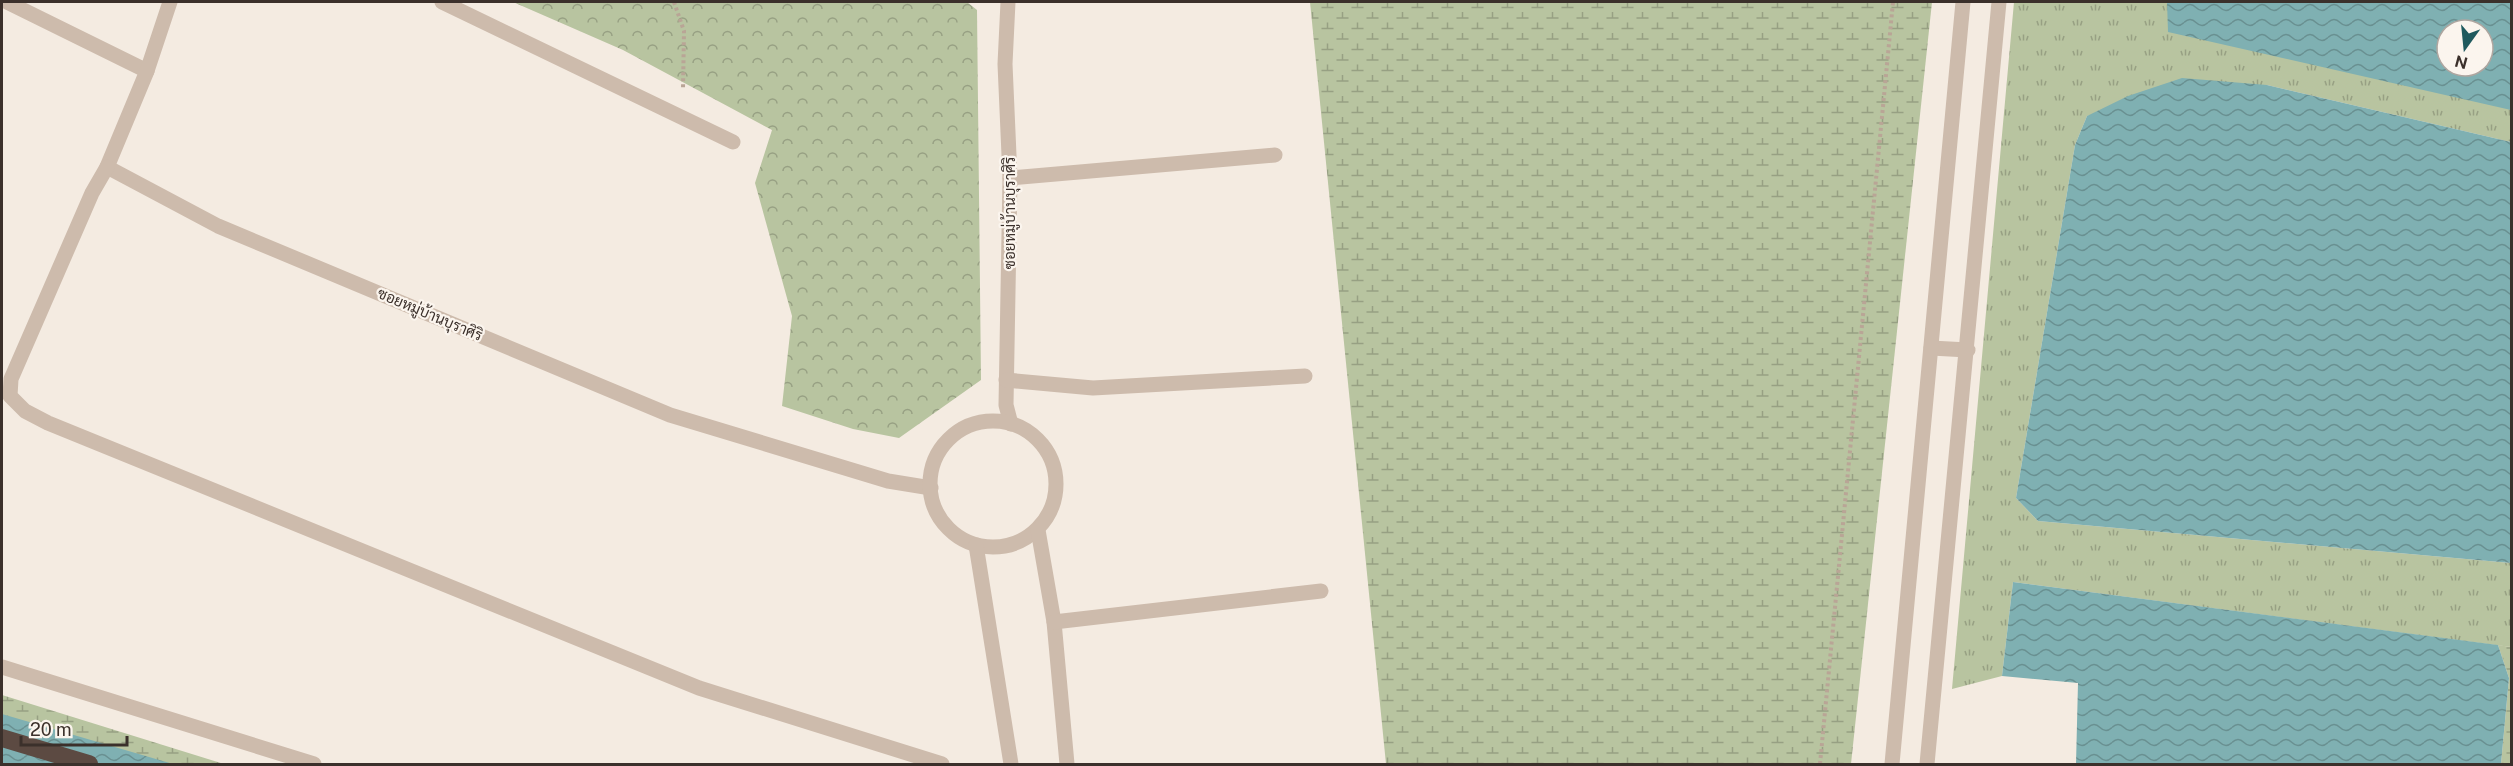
<svg xmlns="http://www.w3.org/2000/svg" width="2513" height="766" viewBox="0 0 2513 766" font-family="'Public Sans',Sarabun,sans-serif">
<defs>
<pattern id="grass-tufts" width="24" height="20" patternUnits="userSpaceOnUse" patternTransform="scale(1.5)"><rect width="24" height="20" fill="#b8c4a0"/><path d="M3 7l-1-3M5 7V3M7 7l1-3M15 17l-1-3M17 17v-4M19 17l1-3" fill="none" stroke="#97a083"/></pattern>
<pattern id="wetland-marsh" width="20" height="14" patternUnits="userSpaceOnUse" patternTransform="scale(1.5)"><rect width="20" height="14" fill="#b8c4a0"/><path d="M1 5h8M5 5V1M11 12h8M15 12V8" fill="none" stroke="#97a083"/></pattern>
<pattern id="park-crowns" width="20" height="18" patternUnits="userSpaceOnUse" patternTransform="scale(1.5)"><rect width="20" height="18" fill="#b8c4a0"/><path d="M2 6a3 3 0 1 1 6 0M12 15a3 3 0 1 1 6 0" fill="none" stroke="#97a083"/></pattern>
<pattern id="water-waves" width="16" height="10" patternUnits="userSpaceOnUse" patternTransform="scale(1.5)"><rect width="16" height="10" fill="#7fb0b2"/><path d="M0 5q4-4 8 0t8 0" fill="none" stroke="#699091"/></pattern>
</defs>
<rect width="100%" height="100%" fill="#f4ebe1"/>
<path fill="url(#grass-tufts)" fill-rule="evenodd" d="M2014 2H2511V142L2267 85 2087 116 2075 145 2016 498 2038 521 2511 563V647L2013 582 2002 676 1952 689ZM2447 30H2483V66H2447Z"/>
<g fill="url(#wetland-marsh)">
<polygon points="1310,2 1932,2 1851,764 1386,764"/>
<polygon points="2498,645 2511,647 2511,764 2501,764 2509,678"/>
<polygon points="2,695 224,764 2,764"/>
</g>
<polygon fill="url(#park-crowns)" points="513,2 967,2 977,10 981,380 899,438 853,429 782,406 792,316 755,183 772,130 623,50"/>
<g fill="url(#water-waves)" fill-rule="evenodd">
<path d="M2167 2H2511V110L2168 32ZM2447 30H2483V66H2447Z"/>
<polygon points="2182,78 2267,85 2511,142 2511,563 2038,521 2016,498 2075,145 2087,116 2128,96"/>
<polygon points="2013,582 2498,645 2509,678 2501,764 2076,764 2078,683 2002,676"/>
<polygon points="2,714 173,764 2,764"/>
</g>
<g fill="none" stroke-linecap="round" stroke-linejoin="round">
<g stroke="#b9a596" stroke-width="4" stroke-dasharray="3 3" stroke-linecap="butt">
<polyline points="674,2 684,31 683,89"/>
<polyline points="1820,764 1893,2"/>
</g>
<g stroke="#cdbbac" stroke-width="15">
<polyline points="7,2 147,71"/>
<polyline points="170,2 147,71 107,167 218,226 670,415 888,481 931,488"/>
<polyline points="442,2 733,142"/>
<polyline points="1008,2 1005,64 1010,178 1006,405 1011,424"/>
<polyline points="107,167 92,193 11,379 10,396 25,411 48,423 699,688 942,764"/>
<polyline points="1010,178 1275,155"/>
<polyline points="1931,348 1968,350"/>
<polyline points="1006,380 1093,388 1305,376"/>
<circle cx="993" cy="484" r="63"/>
<polyline points="1038,530 1054,622 1067,764"/>
<polyline points="976,545 1011,764"/>
<polyline points="1054,622 1321,591"/>
<polyline points="2,667 314,764"/>
<polyline points="1892,764 1963,2"/>
<polyline points="1927,764 1999,2"/>
</g>
<polyline stroke="#5c4a42" stroke-width="18" points="2,738 89,764"/>
</g>
<g text-anchor="middle" dominant-baseline="central" stroke-width="4.5" stroke-linejoin="round" paint-order="stroke">
<g font-size="15" fill="#3b302b" stroke="#fbf5ee">
<text transform="translate(1009 213) rotate(-90)">ซอยหมู่บ้านบุราศิริ</text>
<text transform="translate(430 314) rotate(23)">ซอยหมู่บ้านบุราศิริ</text>
</g>
</g>
<rect width="2513" height="766" fill="none" stroke="#3b302b" stroke-width="6"/>
<g transform="translate(2465 48) rotate(195)"><circle r="28" fill="#fbf5ee" stroke="#aea6a0" stroke-width="1.5"/>
<path d="M0-4.5L10 22L0 15L-10 22Z" fill="#1f5a5e"/>
<text y="-9" font-size="16" font-weight="bold" text-anchor="middle" fill="#3b302b">N</text>
</g>
<path d="M21 736v9h106v-9" fill="none" stroke="#3b302b" stroke-width="3"/>
<text x="30" y="736" font-size="18" fill="#3b302b" stroke="#fbf5ee" stroke-width="4.5" paint-order="stroke">20 m</text>
</svg>
